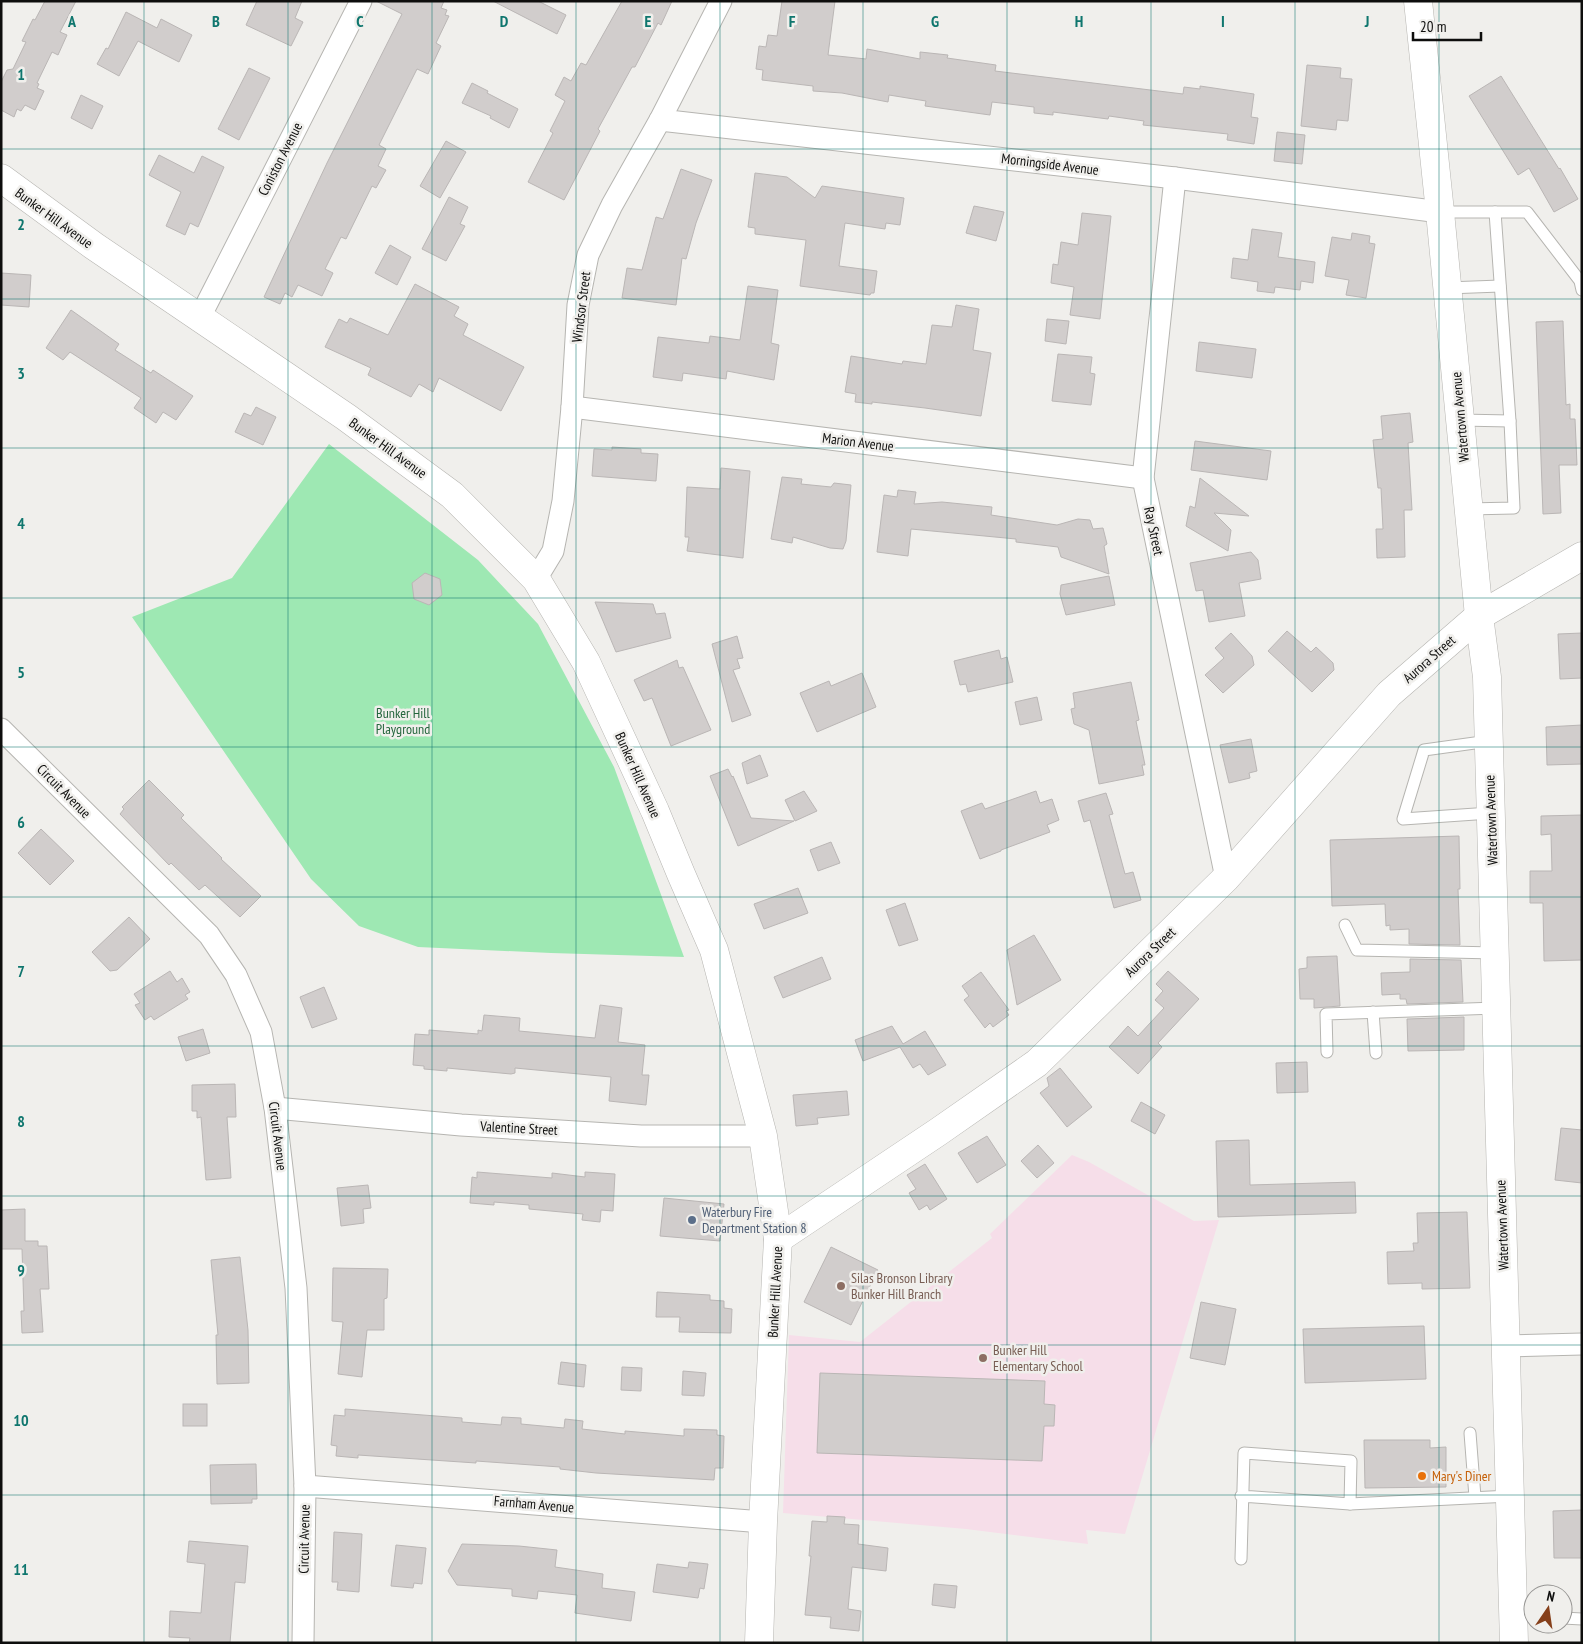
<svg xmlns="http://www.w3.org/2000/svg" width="1583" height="1644" viewBox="0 0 1583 1644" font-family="'PT Sans Narrow',sans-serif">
<rect width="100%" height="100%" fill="#f0efec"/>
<polygon fill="#f6dee9" points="1072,1155 1089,1162 1194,1221 1219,1220 1125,1534 1086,1530 1088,1544 966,1529 783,1513 789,1335 860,1342 992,1238 990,1234"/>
<polygon fill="#9ee8b3" points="329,444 478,560 538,624 614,767 684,957 551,953 418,947 359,926 311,879 132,617 232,578"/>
<g fill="#d1cdcc" stroke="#bab6b5">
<polygon points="45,1 76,1 60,32 67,35 58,55 52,52 37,83 39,84 37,88 44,91 35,110 25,105 21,111 17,109 14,117 1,110 1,82 7,70 13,69 26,42 22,41 33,19 35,20"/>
<polygon points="257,1 302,1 295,18 303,22 291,46 246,25"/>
<polygon points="376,1 444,1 441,8 447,10 445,15 449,16 436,43 441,46 428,74 417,69 379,145 386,149 378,166 386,170 376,188 372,186 346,239 341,237 325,269 333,273 322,296 298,285 292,297 285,293 280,304 264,297 327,163 402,14"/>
<polygon points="493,1 538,1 566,15 557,34"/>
<polygon points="622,1 672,1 661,25 658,23 635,67 632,67 598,129 600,131 564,200 528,182 553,133 550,131 565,101 555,95 564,77 571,81 581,63 586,65"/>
<polygon points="782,1 835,1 828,55 866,59 867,49 920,59 920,52 948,55 947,58 996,65 995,71 1183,94 1184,87 1200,89 1200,86 1254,94 1251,117 1258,118 1254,144 1227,140 1228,134 1143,125 1144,121 1109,116 1108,119 1053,112 1053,115 1034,113 1034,107 992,102 990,115 925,106 926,101 889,95 888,102 842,93 813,91 813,86 762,80 763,70 756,69 759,46 766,47 768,35 777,36"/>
<polygon points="126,12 157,28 161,19 192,35 179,62 138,41 119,76 97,64 106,48 108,49"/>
<polygon points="1307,65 1341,68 1340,78 1352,79 1348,121 1337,120 1336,130 1301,126"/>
<polygon points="249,68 270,78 239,140 218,129"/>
<polygon points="1501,76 1559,169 1560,168 1578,199 1554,212 1529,168 1518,175 1469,96"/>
<polygon points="472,83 488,91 487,93 518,109 509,128 490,118 491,116 462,103"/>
<polygon points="81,95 103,106 92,129 71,118"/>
<polygon points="1277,132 1305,135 1302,164 1274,161"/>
<polygon points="446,141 466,152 440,198 420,186"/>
<polygon points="159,155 194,173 202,156 224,167 198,227 190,223 185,235 166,226 181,192 149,175"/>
<polygon points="681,169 712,180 696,223 686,259 682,258 676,305 622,298 627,268 642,270 656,217 663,219"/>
<polygon points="755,173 787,177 815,198 822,186 904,198 900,225 886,223 885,229 845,223 839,266 877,271 874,293 871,293 870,295 800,286 806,240 755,234 755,228 748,227"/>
<polygon points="449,197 468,207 460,224 465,226 446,261 422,249"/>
<polygon points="974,206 1004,212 996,241 966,233"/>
<polygon points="1082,213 1111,216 1100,319 1070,315 1074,287 1051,283 1053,264 1058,265 1061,242 1078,245"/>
<polygon points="1252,229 1282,233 1278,257 1315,262 1313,283 1301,281 1300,290 1275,287 1274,293 1257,291 1258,282 1231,278 1233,258 1248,260"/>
<polygon points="1352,233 1370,236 1369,243 1375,244 1366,298 1346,295 1349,280 1325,276 1332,237 1351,240"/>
<polygon points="390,245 411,257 397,285 375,273"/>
<polygon points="1,273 31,275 29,307 1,305"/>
<polygon points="415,284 459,307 454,316 468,324 463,335 524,367 501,411 439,378 433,392 419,384 411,397 368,375 371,368 325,347 339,319 347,323 350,318 388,335"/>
<polygon points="748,286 778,290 771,343 779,345 774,380 727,371 726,379 683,373 682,381 653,377 658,337 709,343 710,336 740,340"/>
<polygon points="956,305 979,309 973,350 991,353 981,416 925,408 872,402 872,404 855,402 856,394 845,392 851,356 902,364 903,361 926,364 932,325 952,327"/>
<polygon points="71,310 119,344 115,350 151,373 153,370 193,396 176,420 163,412 156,423 134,408 141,398 70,352 63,360 46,348"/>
<polygon points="1047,319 1069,321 1066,344 1045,341"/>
<polygon points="1563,321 1566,405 1570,404 1570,419 1575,419 1577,465 1559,465 1561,513 1543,514 1536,322"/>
<polygon points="1199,342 1256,349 1252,378 1196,371"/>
<polygon points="1058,354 1092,357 1090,373 1095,374 1091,405 1052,401"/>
<polygon points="256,407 276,417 263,445 235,432 244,413 251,416"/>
<polygon points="1410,413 1413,442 1408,443 1412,510 1404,510 1405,557 1377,558 1376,529 1383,529 1381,488 1378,488 1373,440 1383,439 1381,416"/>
<polygon points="1195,441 1271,451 1267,480 1191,470"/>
<polygon points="612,447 641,449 641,453 658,454 656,481 592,476 594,449 612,450"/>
<polygon points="721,468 750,471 743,558 687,551 689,537 685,537 687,487 720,489"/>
<polygon points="782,477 802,479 801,484 831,487 834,483 851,485 846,541 843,549 830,548 793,537 792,543 771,539"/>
<polygon points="1200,478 1249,516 1214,513 1231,530 1228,551 1186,526 1190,506 1195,508"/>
<polygon points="898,490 916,492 914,504 942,502 992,507 991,515 1057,525 1078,519 1090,520 1093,529 1103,528 1107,544 1104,546 1109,574 1061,557 1058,547 1016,542 1016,539 911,529 908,556 877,552 884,495 897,497"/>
<polygon points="1251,552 1258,560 1261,579 1239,583 1245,616 1209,622 1203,590 1196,591 1190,563"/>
<polygon points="425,573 440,579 442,595 429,605 414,599 412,583"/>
<polygon points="1109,576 1115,605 1066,615 1060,594 1061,585"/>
<polygon points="595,602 653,604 656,614 665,613 671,638 616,652"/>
<polygon points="1287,631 1311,652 1316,647 1333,663 1334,670 1312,692 1268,651"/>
<polygon points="1231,633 1252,656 1254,665 1223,693 1205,675 1224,658 1215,648"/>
<polygon points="1582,633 1582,678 1560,679 1558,634"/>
<polygon points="737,636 743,658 737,659 740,668 733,670 751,715 732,722 712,644"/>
<polygon points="999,650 1001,659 1007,657 1013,682 968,692 966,684 960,685 954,661"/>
<polygon points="677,660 679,668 683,667 711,730 671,746 652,698 644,701 634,680"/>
<polygon points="862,673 876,707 817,732 800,693 829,681 831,686"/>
<polygon points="1131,682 1139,720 1136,721 1145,765 1142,765 1144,775 1099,784 1089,730 1074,724 1071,709 1075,708 1073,693"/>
<polygon points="1037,697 1042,720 1020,725 1015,702"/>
<polygon points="1582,725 1582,764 1547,765 1546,727"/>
<polygon points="1251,739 1257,771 1249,773 1250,778 1229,783 1220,745"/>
<polygon points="760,755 768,776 747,784 742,763"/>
<polygon points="728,769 732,777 733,776 751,818 794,821 738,846 710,776"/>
<polygon points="149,780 184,815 181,818 222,858 221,859 261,896 240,917 205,885 199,890 171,863 169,865 120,814 124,809 122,807"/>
<polygon points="804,791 817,811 795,821 785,800"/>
<polygon points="1036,791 1040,803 1052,799 1059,820 1047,825 1050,832 1001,850 1001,851 980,859 961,811 982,803 985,809"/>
<polygon points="1106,793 1113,814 1109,815 1125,874 1133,872 1141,900 1114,908 1090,820 1084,822 1078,801"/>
<polygon points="1582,815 1582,960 1544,961 1543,903 1530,903 1530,871 1552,871 1551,834 1541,835 1541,816"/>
<polygon points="41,829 74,861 50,885 18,853"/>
<polygon points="1459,836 1460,889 1458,889 1460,945 1409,944 1409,929 1390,930 1390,925 1386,926 1385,904 1332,906 1330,840"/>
<polygon points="831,842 840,863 818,871 810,850"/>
<polygon points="798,888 808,913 764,929 754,904"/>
<polygon points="905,903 918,940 899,946 886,910"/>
<polygon points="129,917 150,939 117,970 110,971 92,952"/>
<polygon points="1034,935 1061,980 1017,1005 1007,950"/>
<polygon points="1337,956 1340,1006 1314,1008 1314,999 1300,999 1299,969 1307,968 1307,957"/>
<polygon points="822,957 831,979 783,998 774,977"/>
<polygon points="1410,959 1461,960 1463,1002 1407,1004 1406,999 1400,999 1400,994 1382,995 1381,973 1410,972"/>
<polygon points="170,971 177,982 182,978 190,992 185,995 188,999 154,1020 151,1016 145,1020 135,1005 140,1003 134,994"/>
<polygon points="1168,971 1199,999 1158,1043 1162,1047 1138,1074 1109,1047 1128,1026 1138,1036 1164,1008 1155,1000 1163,991 1156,984"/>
<polygon points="981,972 1009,1010 1006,1011 1009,1015 993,1027 990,1023 985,1028 964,1000 969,996 962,986"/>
<polygon points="324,987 337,1019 312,1028 300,997"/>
<polygon points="600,1005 622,1008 618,1042 645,1045 642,1075 649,1075 646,1105 609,1101 611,1077 515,1068 515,1073 511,1074 447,1068 447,1071 424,1069 424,1066 413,1065 415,1034 429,1035 429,1030 478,1034 478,1030 482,1031 484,1015 520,1018 519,1031 595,1038"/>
<polygon points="1464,1017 1464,1050 1408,1051 1407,1019"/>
<polygon points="892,1026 903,1044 925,1031 946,1065 928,1075 920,1064 913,1068 900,1047 863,1061 855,1040"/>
<polygon points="203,1029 210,1053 186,1061 178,1037"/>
<polygon points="1307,1062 1308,1092 1277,1093 1276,1063"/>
<polygon points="1060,1068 1092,1107 1067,1127 1040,1093 1049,1086 1047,1078"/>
<polygon points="235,1084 236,1117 227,1117 231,1178 206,1180 201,1117 197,1118 197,1111 192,1111 192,1085"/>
<polygon points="847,1091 849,1115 817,1118 818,1124 796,1126 793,1095"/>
<polygon points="1141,1102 1165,1115 1155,1134 1131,1121"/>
<polygon points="1561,1128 1582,1130 1582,1183 1555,1180"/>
<polygon points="987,1136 1006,1165 977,1183 958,1153"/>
<polygon points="1249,1140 1250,1185 1355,1182 1356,1213 1218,1217 1216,1141"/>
<polygon points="1038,1145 1054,1163 1037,1178 1021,1161"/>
<polygon points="925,1164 947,1199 930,1210 927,1205 919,1210 909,1193 916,1189 907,1175"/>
<polygon points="477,1172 552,1178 552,1173 585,1177 585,1172 615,1174 613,1211 601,1210 600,1222 582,1220 583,1214 529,1209 529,1205 494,1202 494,1205 470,1203 472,1177 477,1178"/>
<polygon points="368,1185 371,1208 363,1209 364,1223 341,1226 337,1188"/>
<polygon points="664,1198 724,1204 720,1241 660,1236"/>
<polygon points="25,1209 25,1241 38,1241 38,1246 47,1246 49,1289 40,1289 43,1332 22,1333 21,1311 24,1311 22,1249 1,1249 1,1210"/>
<polygon points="1467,1212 1470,1288 1422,1289 1422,1283 1388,1284 1387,1252 1414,1251 1413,1243 1418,1243 1417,1213"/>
<polygon points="831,1247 878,1270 851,1325 804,1302"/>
<polygon points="240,1257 248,1330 249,1383 217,1384 216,1335 218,1335 211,1260"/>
<polygon points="333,1268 388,1269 387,1298 384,1299 384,1330 367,1330 362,1377 338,1374 343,1322 332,1321"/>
<polygon points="657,1292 710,1295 710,1300 724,1301 724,1308 732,1309 731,1333 679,1332 680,1317 656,1317"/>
<polygon points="1201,1302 1236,1309 1225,1365 1190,1358"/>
<polygon points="1424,1326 1426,1379 1305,1383 1303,1329"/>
<polygon points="561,1362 586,1365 584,1387 558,1384"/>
<polygon points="622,1367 642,1368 641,1391 621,1390"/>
<polygon points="683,1371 706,1373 704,1396 682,1395"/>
<polygon points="820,1373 1045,1381 1044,1404 1055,1405 1054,1426 1044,1426 1042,1461 817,1453"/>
<rect x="183" y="1404" width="24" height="22"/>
<polygon points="345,1409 462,1418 462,1422 501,1425 502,1417 521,1418 521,1424 564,1428 565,1419 583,1421 582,1429 625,1434 625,1431 684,1436 684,1429 717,1430 717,1435 724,1436 723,1468 715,1468 714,1480 596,1473 560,1469 560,1467 476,1461 476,1463 358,1455 358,1458 336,1456 337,1446 331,1445 334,1415 345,1416"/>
<polygon points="1364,1440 1430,1440 1430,1448 1446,1447 1446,1487 1365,1488"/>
<polygon points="256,1464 257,1499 252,1499 252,1503 211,1504 210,1465"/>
<polygon points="1582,1510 1582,1558 1554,1558 1553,1511"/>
<polygon points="827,1516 845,1517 844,1524 859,1525 858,1544 888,1548 886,1571 852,1567 848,1609 861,1611 859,1631 830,1628 831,1617 805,1615 811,1556 809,1556 812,1521 827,1522"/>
<polygon points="334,1532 362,1534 359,1592 337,1590 338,1582 332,1582"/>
<polygon points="189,1541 248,1546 245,1583 235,1582 230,1643 189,1643 190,1638 169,1637 170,1611 201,1613 205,1564 187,1562"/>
<polygon points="462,1544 519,1546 557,1550 555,1567 603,1574 602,1588 635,1592 631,1621 575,1613 577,1595 538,1591 537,1599 512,1596 512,1589 457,1585 448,1571"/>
<polygon points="396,1545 426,1548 422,1584 414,1583 413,1588 391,1586"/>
<polygon points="689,1562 708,1564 704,1589 700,1588 698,1598 653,1592 657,1564 688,1568"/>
<polygon points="934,1584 957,1586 955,1608 932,1605"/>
</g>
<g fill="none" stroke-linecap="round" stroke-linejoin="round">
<g stroke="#b6b5b1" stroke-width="13">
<g id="service">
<polyline points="1440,212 1527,212 1580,281 1582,290"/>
<polyline points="1447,288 1500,286"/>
<polyline points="1460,420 1510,421"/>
<polyline points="1468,509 1514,508 1510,421 1495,212"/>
<polyline points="1489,741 1424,750 1403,819 1490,813"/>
<polyline points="1345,925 1357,950 1495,953"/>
<polyline points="1373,1012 1376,1053"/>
<polyline points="1327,1052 1326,1014 1496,1008"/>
<polyline points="1470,1433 1475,1497"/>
<polyline points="1350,1504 1510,1496"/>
<polyline points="1241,1559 1244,1453 1351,1461 1350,1504 1241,1496"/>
<polyline points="1513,1615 1533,1616"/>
<polyline points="1563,1618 1582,1619"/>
</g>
</g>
<g stroke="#b6b5b1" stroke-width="23">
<g id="minor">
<polyline points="660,120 1175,178 1440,212"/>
<polyline points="1175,178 1143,478 1226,878"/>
<polyline points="200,317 361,1"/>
<polyline points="572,407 1143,478"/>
<polyline points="536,579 553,551 563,501 572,407 578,305 588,255 612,205 660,120 721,1"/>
<polyline points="1,729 209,935 236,975 261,1032 275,1108 296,1288 305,1486 303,1643"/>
<polyline points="275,1108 461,1125 641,1136 763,1136"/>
<polyline points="1506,1346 1582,1344"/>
<polyline points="305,1486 763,1522"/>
</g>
</g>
<g stroke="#b6b5b1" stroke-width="29">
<g id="secondary">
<polyline points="1418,1 1440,212 1479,616 1487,677 1514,1643"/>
<polyline points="1,178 94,246 346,417 452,495 536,579 586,662 655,811 681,874 714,950 763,1136 778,1239 763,1522 759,1643"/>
<polyline points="778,1239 938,1132 1037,1063 1226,878 1389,694 1479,616 1582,556"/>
</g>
</g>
<use href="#service" stroke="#fff" stroke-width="11"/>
<use href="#minor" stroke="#fff" stroke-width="21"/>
<use href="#secondary" stroke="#fff" stroke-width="28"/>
</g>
<path fill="none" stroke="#0f766e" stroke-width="1" stroke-opacity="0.55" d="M144 1V1643M288 1V1643M432 1V1643M576 1V1643M720 1V1643M863 1V1643M1007 1V1643M1151 1V1643M1295 1V1643M1439 1V1643M1 149H1582M1 299H1582M1 448H1582M1 598H1582M1 747H1582M1 897H1582M1 1046H1582M1 1196H1582M1 1345H1582M1 1495H1582"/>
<circle fill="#5c6f8a" stroke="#f0efec" stroke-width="2" cx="692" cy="1220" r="5"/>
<g fill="#8d6e63" stroke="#f0efec" stroke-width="2">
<circle cx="841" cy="1286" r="5"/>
<circle cx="983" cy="1358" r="5"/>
</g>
<circle fill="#e8710a" stroke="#f0efec" stroke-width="2" cx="1422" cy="1476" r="5"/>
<g text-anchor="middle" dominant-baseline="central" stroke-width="5" stroke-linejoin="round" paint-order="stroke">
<g font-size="14" fill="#0e0e0d" stroke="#f0efec">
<text transform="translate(280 159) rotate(-63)">Coniston Avenue</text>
<text transform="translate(1050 164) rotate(7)">Morningside Avenue</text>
<text transform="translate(54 218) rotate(36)">Bunker Hill Avenue</text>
<text transform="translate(581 307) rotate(-83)">Windsor Street</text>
<text transform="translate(1460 417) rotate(-95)">Watertown Avenue</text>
<text transform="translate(858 442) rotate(7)">Marion Avenue</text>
<text transform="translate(388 448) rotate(36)">Bunker Hill Avenue</text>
<text transform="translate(1154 531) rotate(78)">Ray Street</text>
<text transform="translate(1429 659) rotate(-41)">Aurora Street</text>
<text transform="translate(638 775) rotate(66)">Bunker Hill Avenue</text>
<text transform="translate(64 791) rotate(45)">Circuit Avenue</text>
<text transform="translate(1491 820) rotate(-92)">Watertown Avenue</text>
<text transform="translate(1150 952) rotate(-44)">Aurora Street</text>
<text transform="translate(519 1128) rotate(3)">Valentine Street</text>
<text transform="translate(278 1136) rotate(83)">Circuit Avenue</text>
<text transform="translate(1502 1225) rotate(-92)">Watertown Avenue</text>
<text transform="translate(775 1292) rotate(-87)">Bunker Hill Avenue</text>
<text transform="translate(534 1504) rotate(5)">Farnham Avenue</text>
<text transform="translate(304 1539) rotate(-89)">Circuit Avenue</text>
</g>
<g font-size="14" fill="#24663d" stroke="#f0efec">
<text x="403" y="713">Bunker Hill<tspan x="403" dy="16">Playground</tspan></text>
</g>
<g font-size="14" fill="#4e5e75" stroke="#f0efec" text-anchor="start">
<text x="702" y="1212">Waterbury Fire<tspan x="702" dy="16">Department Station 8</tspan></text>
</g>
<g font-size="14" fill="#785e54" stroke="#f0efec" text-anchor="start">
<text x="851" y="1278">Silas Bronson Library<tspan x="851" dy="16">Bunker Hill Branch</tspan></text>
<text x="993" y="1350">Bunker Hill<tspan x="993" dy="16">Elementary School</tspan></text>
</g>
<g font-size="14" fill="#c56008" stroke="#f0efec" text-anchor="start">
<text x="1432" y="1476">Mary's Diner</text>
</g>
</g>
<g font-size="16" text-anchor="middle" font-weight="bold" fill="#0f766e" stroke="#f0efec" stroke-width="5" stroke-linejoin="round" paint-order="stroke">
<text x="72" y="27">A</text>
<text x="216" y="27">B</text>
<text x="360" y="27">C</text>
<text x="504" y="27">D</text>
<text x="648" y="27">E</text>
<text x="792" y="27">F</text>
<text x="935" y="27">G</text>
<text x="1079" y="27">H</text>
<text x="1223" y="27">I</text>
<text x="1367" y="27">J</text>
<text x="21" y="80">1</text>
<text x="21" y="230">2</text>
<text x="21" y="379">3</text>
<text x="21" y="529">4</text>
<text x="21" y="678">5</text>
<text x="21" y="828">6</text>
<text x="21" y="977">7</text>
<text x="21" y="1127">8</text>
<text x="21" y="1276">9</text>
<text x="21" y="1426">10</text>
<text x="21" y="1575">11</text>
</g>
<rect width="1583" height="1644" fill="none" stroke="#0e0e0d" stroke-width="5"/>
<g transform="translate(1548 1609) rotate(13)"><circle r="24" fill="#f0efec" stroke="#969593"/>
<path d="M0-4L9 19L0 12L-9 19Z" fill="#853f1a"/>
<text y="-8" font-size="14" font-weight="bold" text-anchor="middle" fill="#0e0e0d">N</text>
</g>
<path d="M1413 32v8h68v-8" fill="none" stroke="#0e0e0d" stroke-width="2.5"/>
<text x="1420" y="32" font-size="15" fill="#0e0e0d" stroke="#f0efec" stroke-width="4" paint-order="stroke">20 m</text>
</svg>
